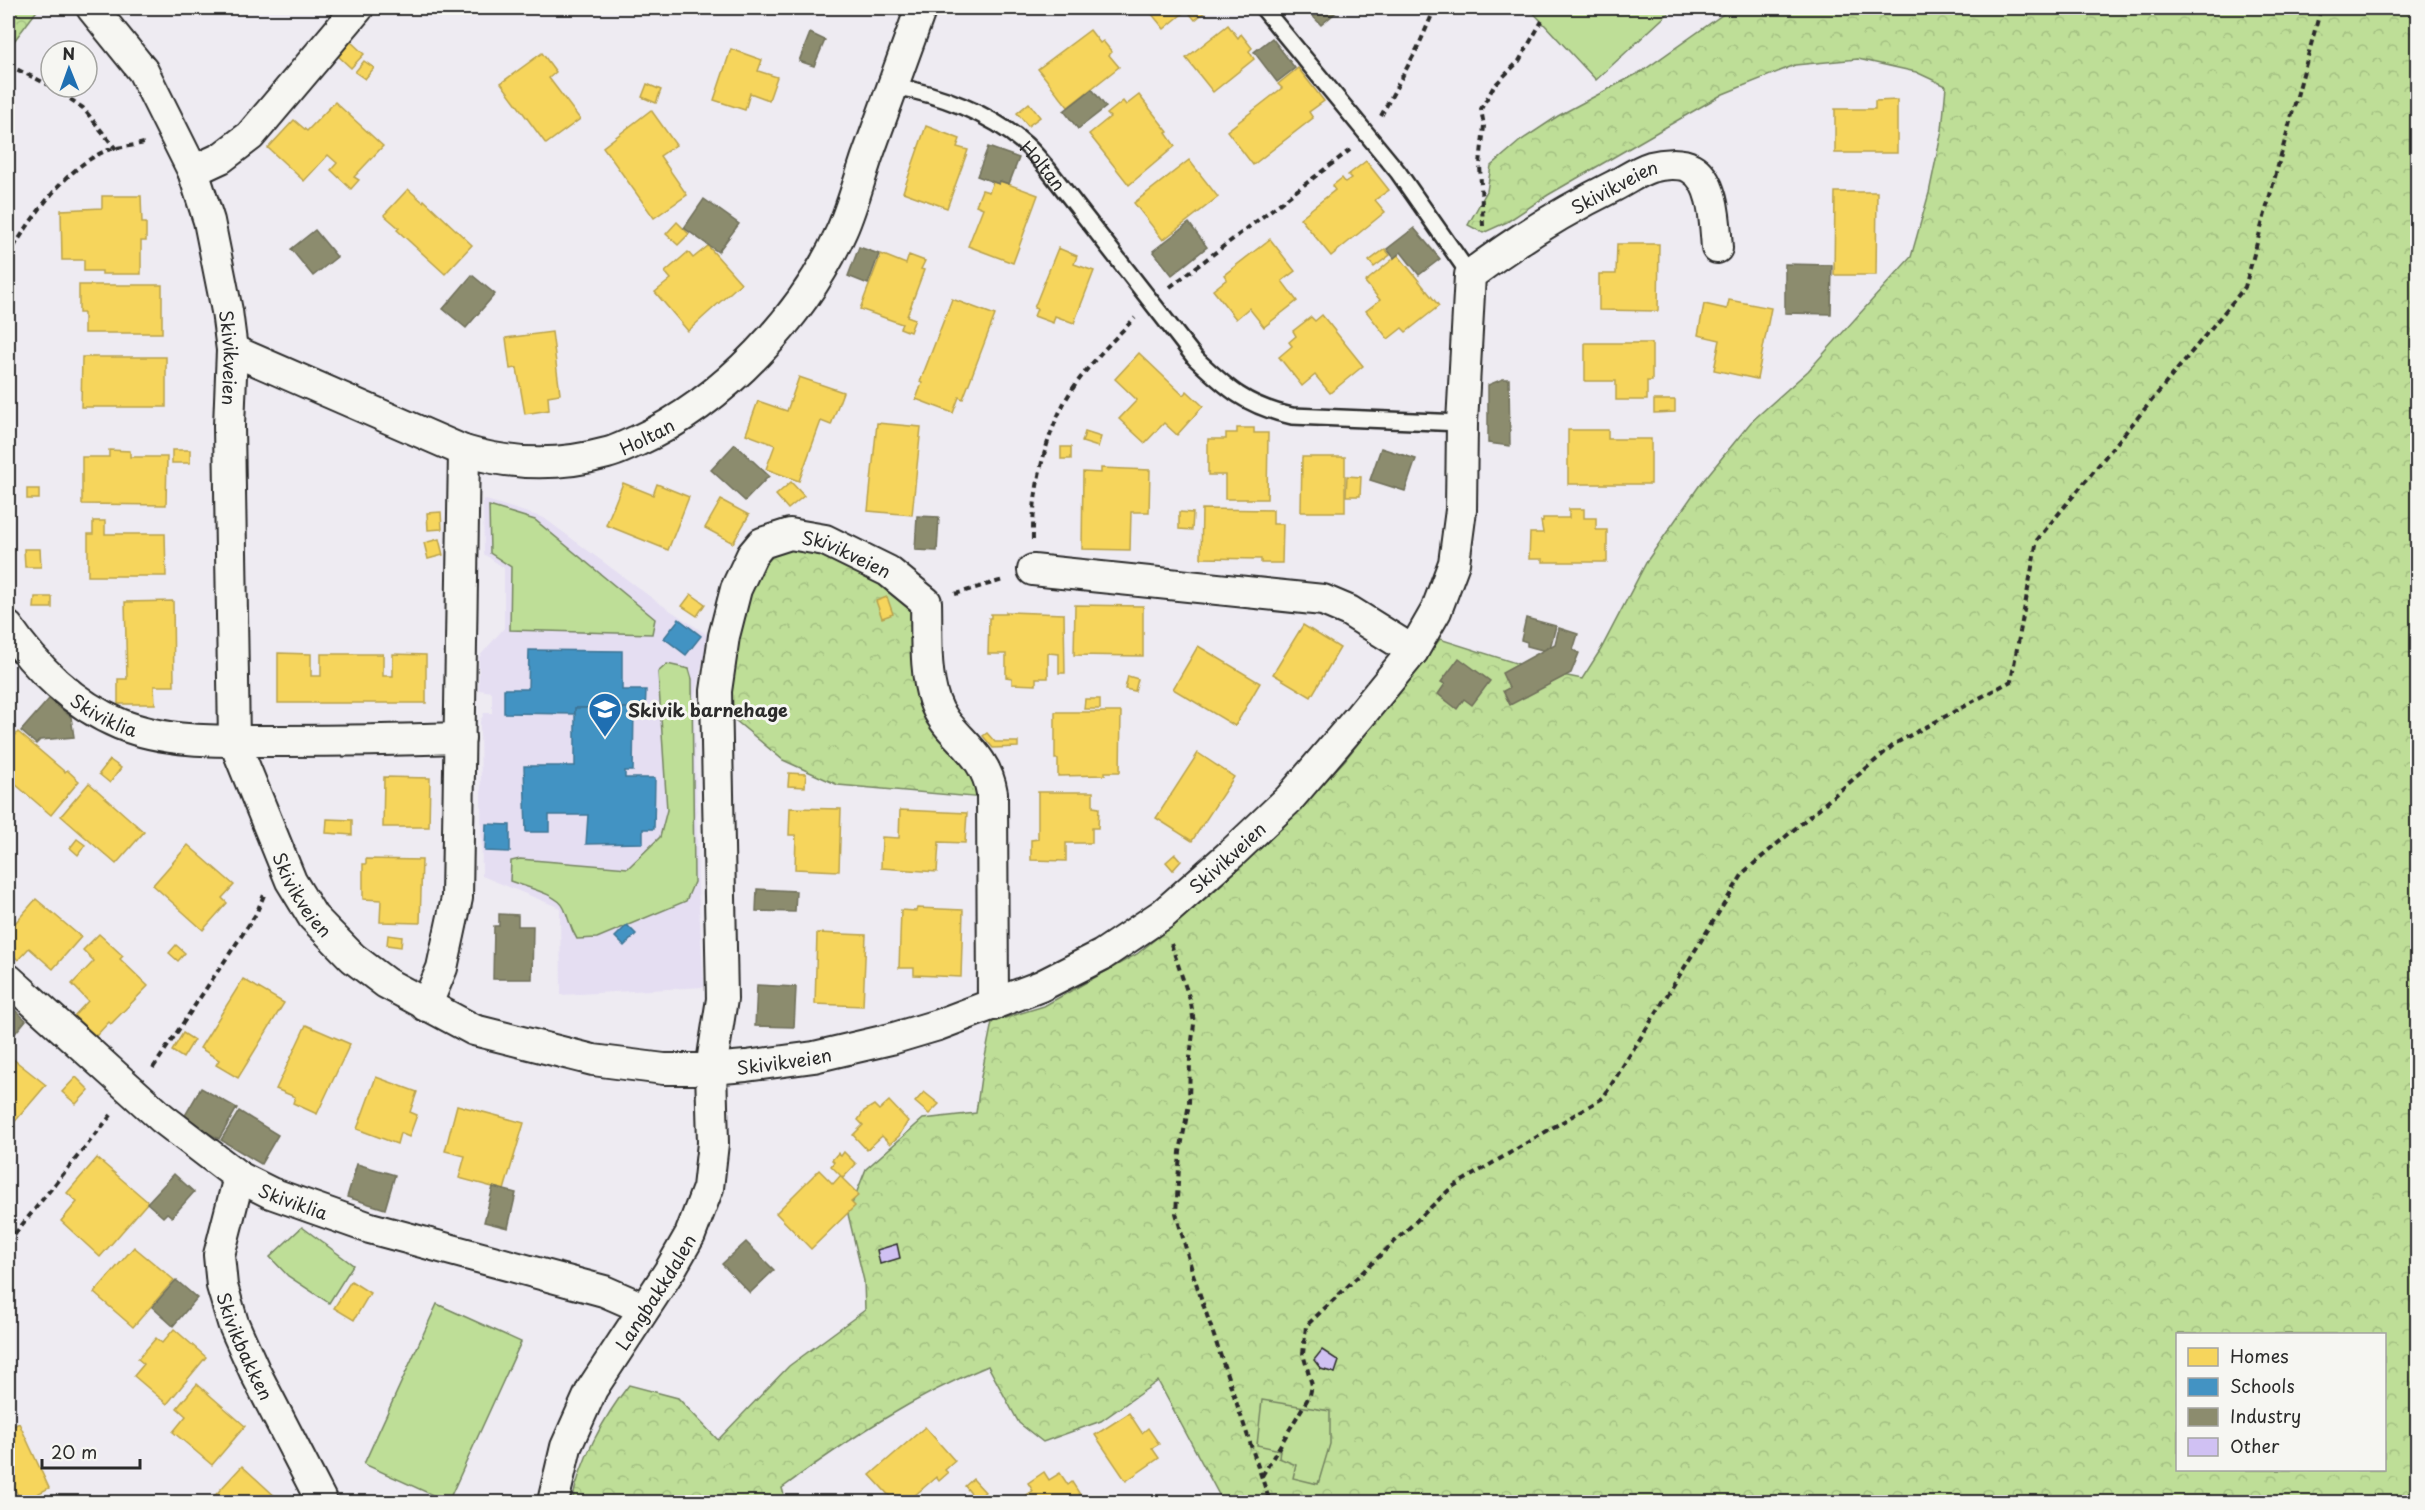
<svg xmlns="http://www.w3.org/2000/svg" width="2425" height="1510" viewBox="0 0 2425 1510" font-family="'Playpen Sans',sans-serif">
<defs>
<pattern id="forest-crowns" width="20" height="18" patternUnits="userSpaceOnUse" patternTransform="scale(1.5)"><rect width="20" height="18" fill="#bede97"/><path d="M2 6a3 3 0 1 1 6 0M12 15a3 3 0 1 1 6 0" fill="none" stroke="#a3bf82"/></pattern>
</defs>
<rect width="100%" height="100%" fill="#eeebf2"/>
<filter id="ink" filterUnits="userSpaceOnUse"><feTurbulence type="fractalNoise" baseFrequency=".0167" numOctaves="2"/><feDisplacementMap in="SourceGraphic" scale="12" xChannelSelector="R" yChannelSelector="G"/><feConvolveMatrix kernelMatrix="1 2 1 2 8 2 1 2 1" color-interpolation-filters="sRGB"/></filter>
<g filter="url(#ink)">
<polygon fill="#e5def2" points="483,499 544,518 656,601 709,636 694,698 698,888 704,987 561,995 560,908 482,876 480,722 484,713 492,713 492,692 479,690 479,657 504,628 504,568 484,554"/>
<g fill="url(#forest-crowns)" stroke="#748461" stroke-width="1.5" fill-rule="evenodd">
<polygon points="8,8 39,8 8,49"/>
<path d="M1732 8H2417V1502H1223L1158 1381 1101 1421 1043 1442 1019 1423 988 1366C914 1396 847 1440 782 1488L786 1502H572C580 1461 603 1418 629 1385L678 1398 718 1440 789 1366 865 1310 864 1281 848 1214 866 1169 923 1119 976 1113 981 1077 992 1022 1044 1006 1137 954 1211 894 1283 827 1345 760 1440 639 1538 670 1582 679 1601 649 1647 561 1699 486 1751 422 1808 371 1911 257 1929 193 1942 130 1946 86 1916 72 1858 59 1795 65 1723 94 1548 195 1507 222 1483 233 1468 225 1487 191 1491 166 1520 141 1558 116 1644 70ZM2178 1334H2384V1470H2178Z"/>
<polygon points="803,544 881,579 906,604 917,623 958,747 984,798 838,785 783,760 729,715 733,639 766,552"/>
</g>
<g fill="#bede97" stroke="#748461" stroke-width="1.5">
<polygon points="1529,8 1674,8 1596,80"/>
<polygon points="489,506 535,520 655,619 652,634 510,630 511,567 490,553"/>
<path d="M667 664 689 669 692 679 694 882 686 901 597 938 577 939C569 926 570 921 564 908 558 894 525 887 510 881L511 861 520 859 628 868 660 837 667 810 658 672Z"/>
<polygon points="302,1227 353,1265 329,1303 288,1276 270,1257"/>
<polygon points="437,1304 521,1342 448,1502 364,1464"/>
<polygon points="1262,1400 1330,1411 1330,1444 1318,1484 1293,1478 1296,1465 1279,1458 1280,1450 1257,1445"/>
</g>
<g fill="#f6d55c" stroke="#b9a24d" stroke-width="1.5">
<polygon points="1147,8 1203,8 1206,11 1195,20 1187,10 1164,29"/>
<polygon points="1228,25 1238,38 1241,34 1252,48 1249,51 1254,59 1213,92 1186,58"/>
<polygon points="1090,30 1100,43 1103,41 1112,52 1109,55 1119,67 1068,107 1038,69"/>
<polygon points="350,41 364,54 351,68 337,55"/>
<polygon points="731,49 762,60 758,71 777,77 769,100 750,93 745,110 714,100"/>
<polygon points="542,53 556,72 549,78 580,119 546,144 501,83"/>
<polygon points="364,61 374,68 365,79 355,72"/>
<polygon points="1298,68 1324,101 1309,112 1313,118 1253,165 1227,131 1282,88 1278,84"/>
<polygon points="647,84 661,90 656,103 642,97"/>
<polygon points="1139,95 1168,132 1166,133 1175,146 1129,185 1089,134 1110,117 1107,114 1123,101 1126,105"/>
<polygon points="1897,100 1897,153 1835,153 1835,109 1875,109 1875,101"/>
<polygon points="335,102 383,146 354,177 359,180 351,189 331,170 337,163 328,155 304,181 268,148 294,120 307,131"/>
<polygon points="1029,103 1040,117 1028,126 1017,113"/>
<polygon points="651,110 676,145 660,156 687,195 654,218 603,147"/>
<polygon points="926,126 960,139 957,147 968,150 947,208 903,192"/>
<polygon points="1189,160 1218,197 1163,240 1134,203"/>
<polygon points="1366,161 1389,190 1375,200 1385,212 1331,256 1300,218 1335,190 1332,186 1342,178 1345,182 1351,178 1348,175"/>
<polygon points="1000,181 1038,195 1013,263 968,246 983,208 976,205 982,190 989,192 993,182 999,184"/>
<polygon points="408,189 423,202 424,200 472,245 445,274 397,230 399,228 384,215"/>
<polygon points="1835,192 1877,192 1876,275 1834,275"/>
<polygon points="102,196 141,196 142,223 146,223 146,241 141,241 141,274 102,274 102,271 84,271 84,260 62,260 61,210 102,208"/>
<polygon points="677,222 689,234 678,245 666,234"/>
<polygon points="1270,239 1295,271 1282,281 1297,301 1264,327 1249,308 1236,319 1213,290 1227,279 1224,275"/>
<polygon points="1617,244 1659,244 1658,311 1599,310 1599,274 1616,274"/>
<polygon points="708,246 741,283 688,331 655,292 671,279 665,272 688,252 693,258"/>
<polygon points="1058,248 1077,256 1074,264 1094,271 1074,323 1055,316 1053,323 1034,316 1037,309 1034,308"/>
<polygon points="1385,249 1390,255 1374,267 1369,261"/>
<polygon points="881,254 906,264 909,255 925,261 921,269 924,270 907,316 915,319 910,332 900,328 902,324 860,309"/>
<polygon points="1398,255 1439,306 1406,332 1402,328 1388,339 1366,311 1380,300 1365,282"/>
<polygon points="79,285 162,285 162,333 84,333 84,313 79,313"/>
<polygon points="952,299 995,315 963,399 959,397 953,413 916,399 922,383 920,382"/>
<polygon points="1729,300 1771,308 1757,379 1714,370 1720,340 1698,335 1704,304 1727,309"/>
<polygon points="1322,315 1363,366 1330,393 1315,375 1302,386 1279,357 1292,346 1289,342 1296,336 1293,331 1311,317 1315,321"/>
<polygon points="552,332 560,394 548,396 549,410 525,414 517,368 510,369 506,338"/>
<polygon points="1585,343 1652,343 1652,381 1647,381 1647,400 1616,400 1616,381 1585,381"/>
<polygon points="1139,353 1183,395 1187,391 1203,406 1177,435 1164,423 1145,443 1119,419 1137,400 1115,379"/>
<polygon points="82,357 166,357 166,407 81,407"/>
<polygon points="799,377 843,392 831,425 821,421 799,481 766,469 775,445 746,434 758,401 787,411"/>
<polygon points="1654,400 1675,400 1675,412 1654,413"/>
<polygon points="877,423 921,427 912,515 868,511"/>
<polygon points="1237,428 1254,428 1254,433 1268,433 1267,499 1225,499 1225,475 1208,475 1208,439 1226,439 1226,433 1237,433"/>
<polygon points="1568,430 1608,430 1608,439 1651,439 1651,484 1568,484"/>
<polygon points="1085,432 1101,437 1098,447 1082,442"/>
<rect x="1061" y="447" width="10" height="12"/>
<polygon points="109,450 130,451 130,457 167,457 166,505 82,504 82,457 109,457"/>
<rect x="172" y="450" width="18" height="13"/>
<polygon points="1302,457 1345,457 1345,512 1301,512"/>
<polygon points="1101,468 1150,470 1149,512 1131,512 1130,550 1082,549 1083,472 1101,473"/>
<polygon points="1347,476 1361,477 1360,496 1346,496"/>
<polygon points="791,482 804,496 788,509 776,495"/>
<polygon points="623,483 653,495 657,484 689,497 668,550 606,525"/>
<rect x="27" y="489" width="12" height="10"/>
<polygon points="721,500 749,515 733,543 705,528"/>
<polygon points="1202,509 1273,510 1273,524 1283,524 1282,563 1261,563 1261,559 1201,558"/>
<polygon points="1569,509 1584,509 1584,518 1596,518 1596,530 1607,530 1607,562 1543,562 1543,559 1529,559 1530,533 1543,533 1541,521 1543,521 1543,518 1569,518"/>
<polygon points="441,512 442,529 428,530 427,513"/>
<polygon points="1179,512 1193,513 1192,530 1179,529"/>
<polygon points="93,521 105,521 105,534 165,534 166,576 88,576 88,534 93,534"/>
<polygon points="439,539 443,555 428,559 424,543"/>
<polygon points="24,549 40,549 41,567 25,567"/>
<polygon points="691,594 705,604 697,616 682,606"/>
<polygon points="35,597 52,597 52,608 34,608"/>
<polygon points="887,597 893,614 882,618 876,601"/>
<polygon points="173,601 174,686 154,686 155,704 118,704 118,679 127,679 125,602"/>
<polygon points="1075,605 1143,606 1143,656 1074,655"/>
<polygon points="1006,612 1064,614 1065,673 1059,673 1059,654 1048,653 1048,678 1036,678 1036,685 1012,684 1012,678 1006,677 1006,654 988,654 989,618 991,618 991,614 1006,614"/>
<polygon points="1303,625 1340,648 1311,697 1273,674"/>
<polygon points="1198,646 1260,683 1235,726 1173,689"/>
<polygon points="278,653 311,654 311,676 321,676 321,654 383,654 383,676 393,676 393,654 426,655 426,703 278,703"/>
<polygon points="1128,676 1138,679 1135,691 1125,689"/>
<polygon points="1085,699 1100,699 1100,709 1084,709"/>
<polygon points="1055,712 1121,712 1120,772 1105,772 1105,775 1058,776 1058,759 1055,759"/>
<polygon points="18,732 65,772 67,770 79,781 51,815 8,778 8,744"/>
<polygon points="987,733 995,742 1018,742 1018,747 993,748 983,736"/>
<polygon points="1198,753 1234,777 1192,841 1156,818"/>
<polygon points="110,760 121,768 110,783 99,774"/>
<polygon points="789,773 806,774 805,787 788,786"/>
<polygon points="384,777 430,778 429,827 383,827"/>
<polygon points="89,783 144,832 116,864 61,816"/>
<polygon points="1038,792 1093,792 1093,807 1099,808 1098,828 1092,828 1092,843 1066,843 1066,861 1031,860 1031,840 1038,839"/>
<polygon points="790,808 841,809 839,871 795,869 796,835 789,835"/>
<polygon points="900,810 967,813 965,843 939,842 937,872 881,868 882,837 899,838"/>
<polygon points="327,819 352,820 352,835 326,833"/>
<polygon points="77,839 85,845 78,855 70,848"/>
<polygon points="188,845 234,885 222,898 227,903 203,930 153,885"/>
<polygon points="1175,854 1181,861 1173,870 1166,862"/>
<polygon points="366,859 422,860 420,923 380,922 381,900 363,899 363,864 366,864"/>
<polygon points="36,899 81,937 53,969 29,948 18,960 8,950 8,931"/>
<polygon points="917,908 963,910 961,977 914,975 914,968 899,968 901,910 916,911"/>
<polygon points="817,933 866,935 863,1006 815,1004"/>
<polygon points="99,934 123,956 120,959 148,986 111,1024 109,1022 96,1036 74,1016 88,1001 72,984 94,961 83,950"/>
<polygon points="388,935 402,937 401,947 387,945"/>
<polygon points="176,945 185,953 178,961 169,953"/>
<polygon points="243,979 284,1003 238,1078 216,1065 219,1060 200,1048"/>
<polygon points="306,1025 350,1044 317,1114 293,1103 295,1097 276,1089"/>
<polygon points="183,1033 194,1040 183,1058 172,1051"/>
<polygon points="8,1055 46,1085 12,1125 8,1121"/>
<polygon points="76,1077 89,1090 76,1104 62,1092"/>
<polygon points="376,1077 417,1092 410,1112 417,1115 409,1137 400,1133 397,1144 357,1129"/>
<polygon points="924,1092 939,1104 929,1114 915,1102"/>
<polygon points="889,1101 908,1121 899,1136 890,1144 882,1136 867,1150 853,1135 863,1125 858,1120 864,1111 874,1105 879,1110"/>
<polygon points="457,1105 524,1123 504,1190 459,1178 465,1156 445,1151"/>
<polygon points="844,1152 856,1164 843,1178 831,1166 834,1162 832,1160 838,1153 841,1156"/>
<polygon points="97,1158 148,1202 100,1257 61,1221 77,1202 67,1193"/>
<polygon points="819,1170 833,1184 840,1176 859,1195 851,1202 855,1206 811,1249 776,1213"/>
<polygon points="134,1247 174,1280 133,1327 94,1293"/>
<polygon points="351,1281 370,1293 354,1320 334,1308"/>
<polygon points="174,1329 206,1357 167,1404 134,1376 144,1364 138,1359 156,1338 162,1343"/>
<polygon points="197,1384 245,1426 212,1465 173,1432 186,1416 177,1408"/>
<polygon points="1129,1413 1142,1433 1148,1428 1159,1444 1152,1448 1159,1458 1126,1481 1095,1435"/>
<polygon points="19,1423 49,1488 22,1502 8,1478 8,1429"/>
<polygon points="925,1427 955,1461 945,1470 948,1473 939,1481 936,1477 907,1502 895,1502 870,1475"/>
<polygon points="242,1466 278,1499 275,1502 209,1502"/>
<polygon points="1044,1472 1049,1480 1060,1473 1068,1485 1072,1482 1083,1499 1079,1502 1016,1502 1033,1491 1028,1483"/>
<polygon points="973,1479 985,1492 976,1500 965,1486"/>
</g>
<g fill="#4393c3" stroke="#3c7495" stroke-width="1.5">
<polygon points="679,619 701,636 686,655 664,638"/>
<polygon points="529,650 622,651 622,690 646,690 645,714 633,714 634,708 575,708 575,714 504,713 504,689 528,689"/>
<polygon points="575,708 634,708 633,771 625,771 625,778 655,778 654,829 643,829 643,843 586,844 588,815 549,815 549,832 526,832 524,766 575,766"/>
<polygon points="486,824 510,825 510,852 485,851"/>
<polygon points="627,925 636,934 624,946 615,937"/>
</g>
<g fill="#8c8c6e" stroke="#6f6f5a" stroke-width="1.5">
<polygon points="1305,8 1341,8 1321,25"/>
<polygon points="810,33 825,40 814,66 799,61"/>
<polygon points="1272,38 1295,68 1277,82 1254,52"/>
<polygon points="1092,89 1106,107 1078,129 1064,111"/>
<polygon points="988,147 1019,158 1009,184 1000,181 999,184 977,176"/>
<polygon points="704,199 739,224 718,252 684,228"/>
<polygon points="1189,223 1207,247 1172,275 1153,251"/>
<polygon points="1414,228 1440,259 1419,275 1401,252 1394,258 1387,249"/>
<polygon points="315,230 337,257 313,276 291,249"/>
<polygon points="859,247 879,254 868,284 848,276"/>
<polygon points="1785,264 1832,265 1831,314 1785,313"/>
<polygon points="472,275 495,294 466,328 443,309"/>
<polygon points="1503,379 1509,379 1510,446 1488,443 1488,385"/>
<polygon points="735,444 769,476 745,501 711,470"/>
<polygon points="1381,448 1416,459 1405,491 1370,480"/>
<polygon points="917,516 939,517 937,551 915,550"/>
<polygon points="1526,618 1556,626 1550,648 1547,647 1546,651 1527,646 1527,642 1521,640"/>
<polygon points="1559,628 1578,634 1573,650 1579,653 1571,673 1510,705 1503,691 1509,688 1502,673 1555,644"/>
<polygon points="1459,658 1490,681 1472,705 1464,699 1457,709 1438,694 1445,684 1441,682"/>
<polygon points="49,699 71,717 74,737 40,740 36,744 21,731"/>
<polygon points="757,889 796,891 795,912 756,911"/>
<polygon points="499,914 518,915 518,926 533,926 532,979 493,979 494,926 499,926"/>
<polygon points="757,985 796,987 794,1027 755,1026"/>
<polygon points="8,1004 26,1020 12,1037 8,1034"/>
<polygon points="201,1088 237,1108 219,1139 183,1119"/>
<polygon points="239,1111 278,1135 261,1164 221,1140"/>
<polygon points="357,1164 395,1175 385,1209 347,1197"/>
<polygon points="174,1174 194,1192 172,1217 167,1213 163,1217 147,1203"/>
<polygon points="493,1187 516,1193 508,1228 484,1222"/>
<polygon points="746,1242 774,1270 750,1293 722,1264"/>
<polygon points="176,1280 197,1298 173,1326 152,1307"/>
</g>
<g fill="#d0c1f3" stroke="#2b2b2b" stroke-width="1.5">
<polygon points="897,1244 900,1258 880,1264 877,1250"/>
<polygon points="1322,1350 1339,1361 1335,1373 1321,1369 1314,1360"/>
</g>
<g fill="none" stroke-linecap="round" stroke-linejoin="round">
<g stroke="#2b2b2b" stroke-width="20">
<g id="service">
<polyline points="1263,8 1398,172 1470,275"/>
<path id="s1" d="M893 86C938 94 990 113 1025 144 1033 151 1040 160 1047 168L1195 358C1228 389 1246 406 1292 416L1462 423"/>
</g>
</g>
<g stroke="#2b2b2b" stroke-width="34">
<g id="minor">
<path id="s2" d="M92 8 143 71 193 171 209 221 227 311 232 350 229 426 234 741 291 881 313 917 353 958 386 983 474 1030 593 1060 664 1069H711L746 1066 814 1057 891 1039 938 1025 1041 986 1102 955 1163 914 1231 854 1289 799 1360 716 1413 651 1436 611 1454 563 1461 510 1462 423 1470 275C1515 241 1563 211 1614 186 1626 180 1638 171 1651 167 1662 164 1681 162 1691 168 1715 181 1715 225 1717 248"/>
<polyline points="193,171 221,158 250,136 358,8"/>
<path id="s3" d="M232 350 464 451C511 465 560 466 607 453 617 451 627 445 637 441 723 402 804 316 842 230 852 207 859 181 867 157 885 107 903 57 921 8"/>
<polyline points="1033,570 1323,600 1349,611 1413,651"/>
<path id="s4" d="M8 627C35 667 74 705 120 724 169 744 230 741 282 741 341 741 400 740 460 738"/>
<path id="s5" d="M8 979 162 1118 239 1177 271 1193 370 1228 604 1291 643 1308"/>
<polyline points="426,1006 442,968 457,898 464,451"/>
<path id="s6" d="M239 1177 219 1255 222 1286 233 1323 255 1372 322 1502"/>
<path id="s7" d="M553 1502 566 1447 592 1389 670 1270 690 1235 708 1188 713 1143 711 1069 722 999 716 691 724 636 736 589 752 555 762 543 790 534 825 540 888 571 926 602C927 633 924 670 934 700 946 737 985 748 992 793L993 1005"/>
</g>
</g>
<g stroke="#2b2b2b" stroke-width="4" stroke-dasharray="6 4.5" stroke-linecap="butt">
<polyline points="8,65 51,86"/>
<polyline points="53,87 83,108 116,149"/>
<polyline points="1381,116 1418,47 1435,8"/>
<polyline points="1483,226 1480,164 1484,126 1481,109 1494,86 1519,61 1542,21"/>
<path d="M8 256C31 220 65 166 108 150 119 147 132 146 144 143"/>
<polyline points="1170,287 1350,150"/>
<path d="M1033 540C1032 494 1043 444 1064 403 1080 373 1111 342 1135 318"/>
<polyline points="955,594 1003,580"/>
<polyline points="1171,944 1191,1003 1194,1024 1190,1058 1189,1104 1180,1152 1176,1213 1193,1274 1270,1502"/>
<polyline points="153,1068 256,914 264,895"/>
<polyline points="8,1242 112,1114"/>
<polyline points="1262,1476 1310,1395 1312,1385 1303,1354 1306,1326 1452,1187 1603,1098 1744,872 1896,743 2011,681 2037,540 2245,287 2321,8"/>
</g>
<use href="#service" stroke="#f6f6f2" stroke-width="15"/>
<use href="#minor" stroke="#f6f6f2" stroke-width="30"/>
</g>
</g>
<defs>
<g id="school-pin" transform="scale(1.725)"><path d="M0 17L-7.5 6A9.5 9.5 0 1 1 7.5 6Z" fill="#1f6fb2" stroke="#f6f6f2"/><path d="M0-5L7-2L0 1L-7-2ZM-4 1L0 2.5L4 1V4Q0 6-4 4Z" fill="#fff"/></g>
</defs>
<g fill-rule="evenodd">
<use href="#school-pin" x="605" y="709"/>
</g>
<g text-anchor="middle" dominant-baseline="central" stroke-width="6" stroke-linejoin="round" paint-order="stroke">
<g font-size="18" fill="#2b2b2b" stroke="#f6f6f2">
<text stroke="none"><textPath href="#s1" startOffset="174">Holtan</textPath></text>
<text stroke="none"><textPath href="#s2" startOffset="2804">Skivikveien</textPath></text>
<text stroke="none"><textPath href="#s2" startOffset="384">Skivikveien</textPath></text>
<text stroke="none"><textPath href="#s3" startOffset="441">Holtan</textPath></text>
<text stroke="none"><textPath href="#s7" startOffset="1098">Skivikveien</textPath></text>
<text stroke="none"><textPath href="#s4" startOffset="132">Skiviklia</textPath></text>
<text stroke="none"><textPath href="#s2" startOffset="1970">Skivikveien</textPath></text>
<text stroke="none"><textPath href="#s2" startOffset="936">Skivikveien</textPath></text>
<text stroke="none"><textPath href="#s2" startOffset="1474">Skivikveien</textPath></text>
<text stroke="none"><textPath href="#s5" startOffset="364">Skiviklia</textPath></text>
<text stroke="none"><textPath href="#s7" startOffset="236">Langbakkdalen</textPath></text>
<text stroke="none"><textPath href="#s6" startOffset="176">Skivikbakken</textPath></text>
</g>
<g font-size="18" font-weight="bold" fill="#2b2b2b" stroke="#f6f6f2" text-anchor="start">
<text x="628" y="709">Skivik barnehage</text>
</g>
</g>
<rect width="2425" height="1510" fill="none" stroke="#f6f6f2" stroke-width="30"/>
<rect x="15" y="15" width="2395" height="1480" fill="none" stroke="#2b2b2b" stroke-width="2" filter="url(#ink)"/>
<rect x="2176" y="1333" width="210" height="138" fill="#f6f6f2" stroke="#a5a5a2" stroke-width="1.5"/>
<rect x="2188" y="1348" width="30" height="18" fill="#f6d55c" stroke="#a5a5a2" stroke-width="1.5"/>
<text x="2230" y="1363" font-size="18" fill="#2b2b2b">Homes</text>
<rect x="2188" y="1378" width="30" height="18" fill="#4393c3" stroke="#a5a5a2" stroke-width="1.5"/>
<text x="2230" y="1393" font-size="18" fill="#2b2b2b">Schools</text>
<rect x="2188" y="1408" width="30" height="18" fill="#8c8c6e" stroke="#a5a5a2" stroke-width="1.5"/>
<text x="2230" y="1423" font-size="18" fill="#2b2b2b">Industry</text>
<rect x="2188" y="1438" width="30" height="18" fill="#d0c1f3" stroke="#a5a5a2" stroke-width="1.5"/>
<text x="2230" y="1453" font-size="18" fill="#2b2b2b">Other</text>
<g transform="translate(69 69) rotate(359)"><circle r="28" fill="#f6f6f2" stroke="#a5a5a2" stroke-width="1.5"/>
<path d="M0-4.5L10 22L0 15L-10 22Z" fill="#1f6fb2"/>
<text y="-9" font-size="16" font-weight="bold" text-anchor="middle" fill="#2b2b2b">N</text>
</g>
<path d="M42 1459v9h98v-9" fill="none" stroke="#2b2b2b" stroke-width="3"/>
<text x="51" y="1459" font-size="18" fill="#2b2b2b" stroke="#f6f6f2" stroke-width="4.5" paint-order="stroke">20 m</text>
</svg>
